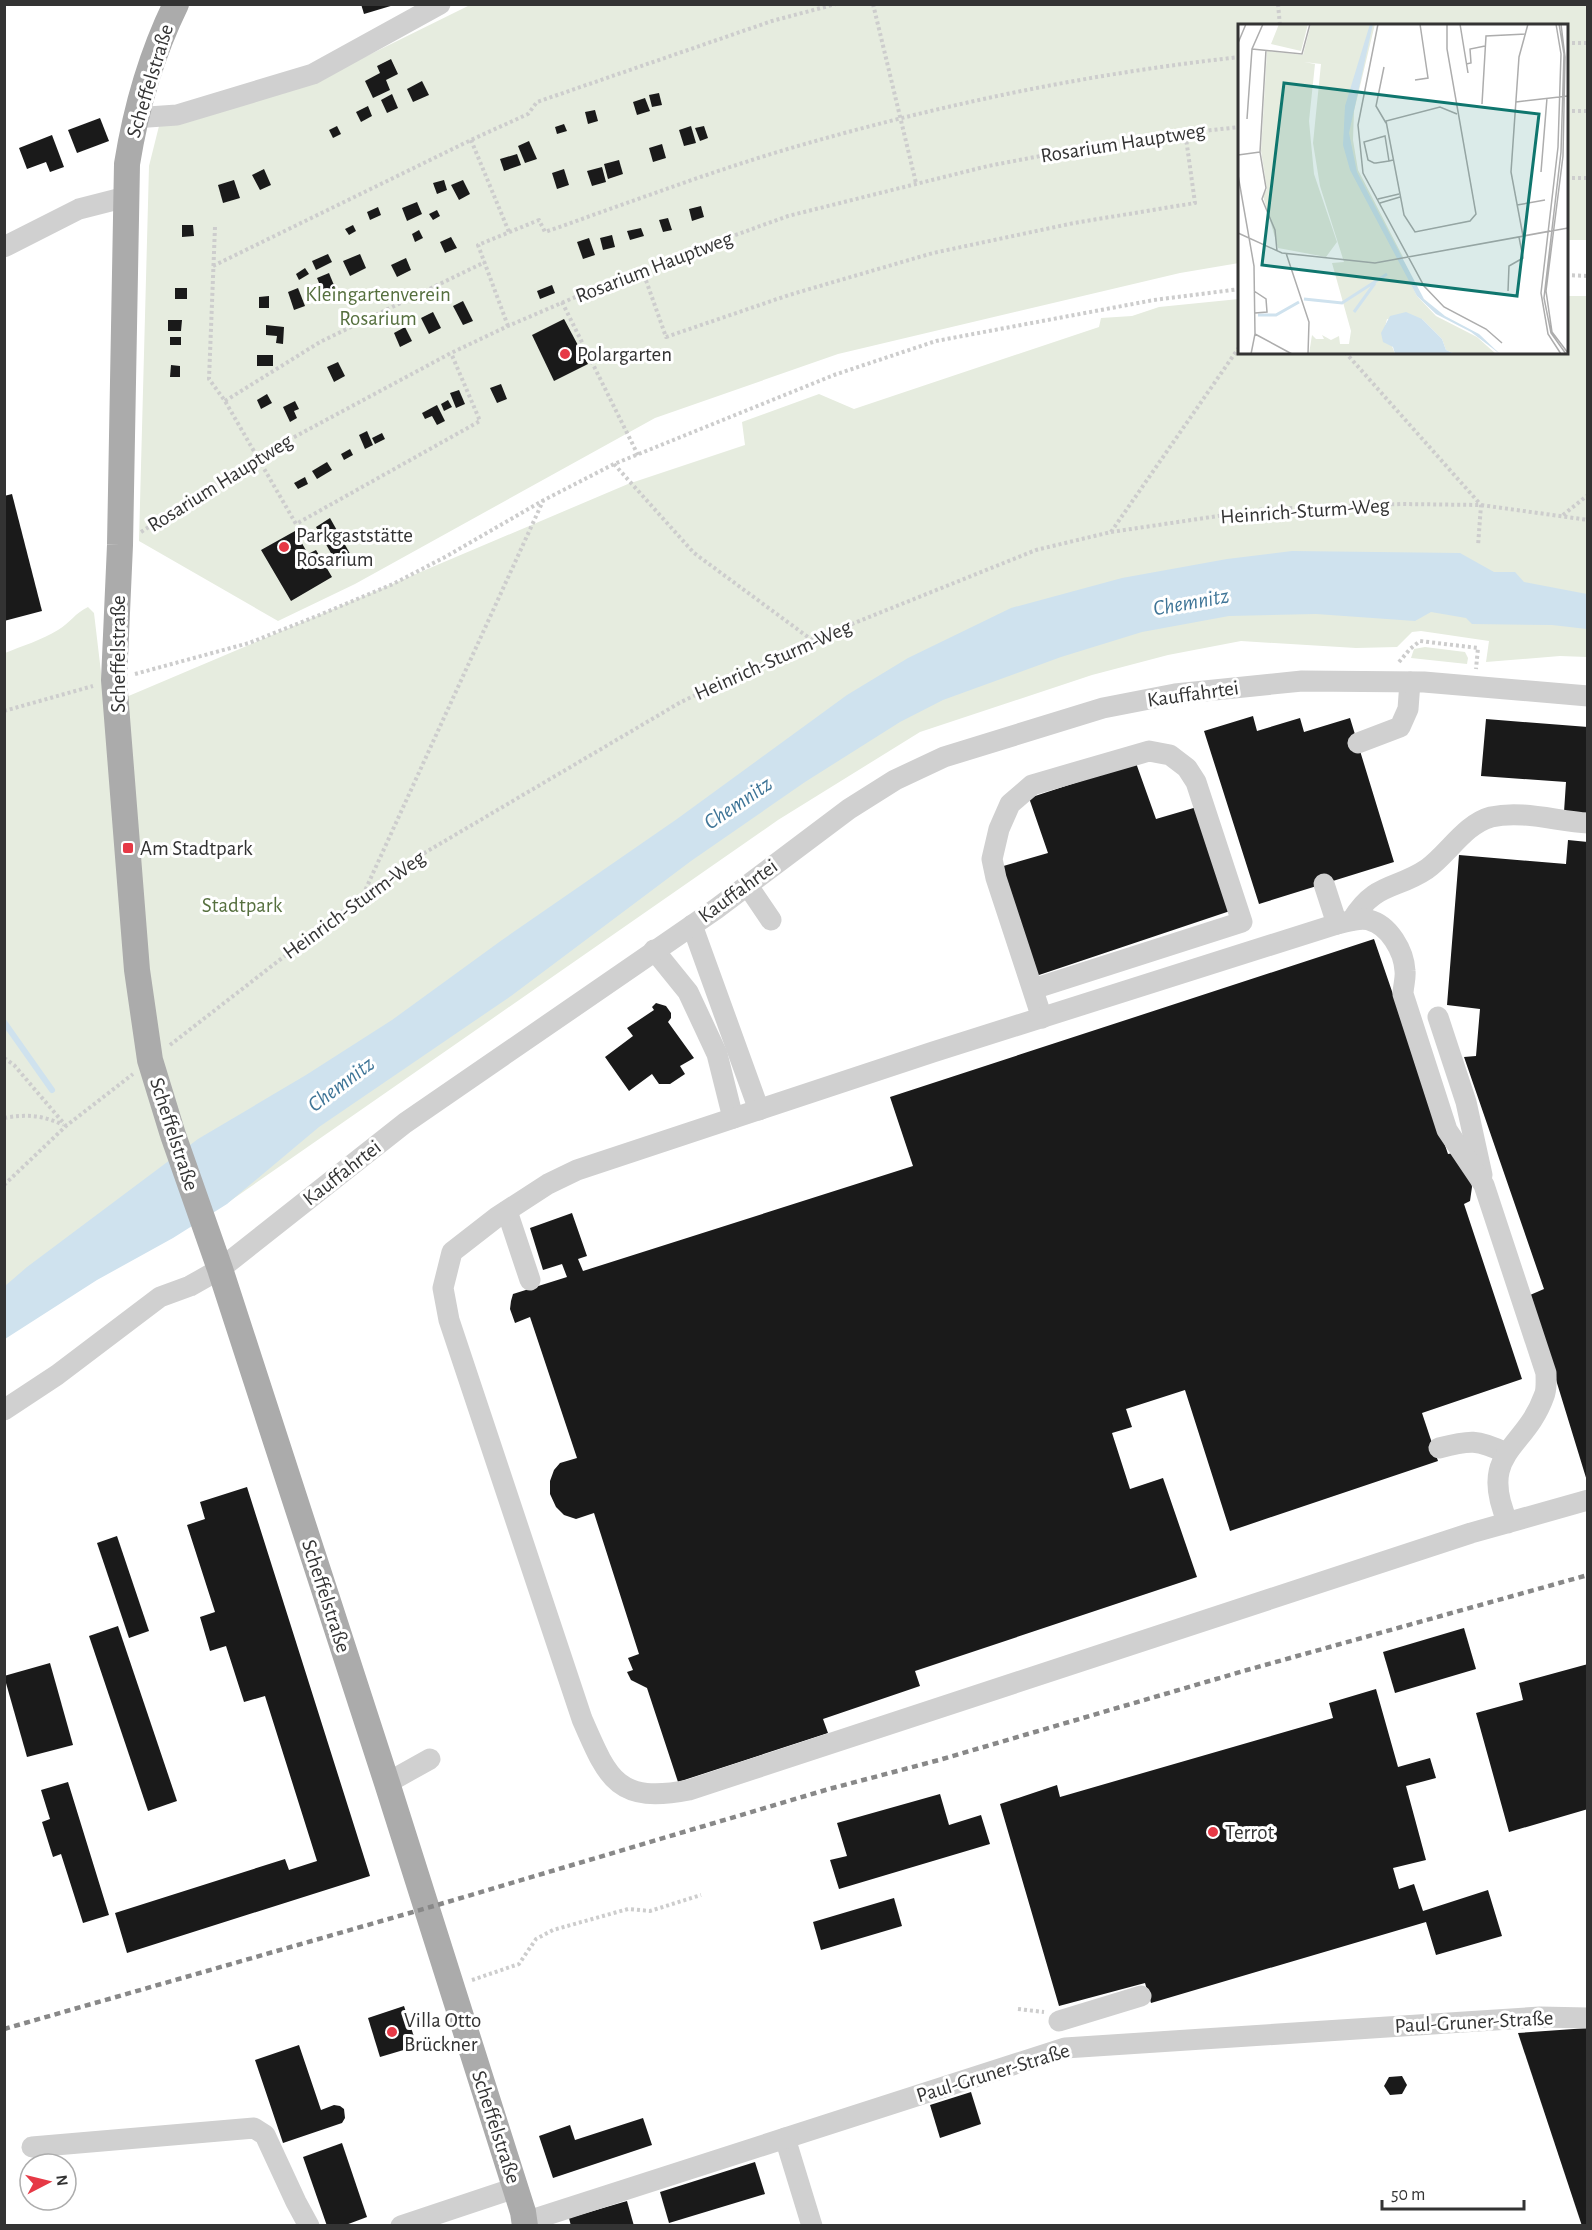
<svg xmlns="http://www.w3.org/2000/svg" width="1592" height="2230" viewBox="0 0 1592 2230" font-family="'Alegreya Sans',sans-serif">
<rect width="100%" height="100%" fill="#fff"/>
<g fill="#e6ecdf">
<polygon points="470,5 1587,5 1587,240 1567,240 1566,26 1240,26 1239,263 1180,273 838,354 655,418 355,584 278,621 139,541 149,166 160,122 312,83"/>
<path d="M1567 296H1587V657L1560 656 1486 662 1489 641 1421 631 1412 632 1397 647 1356 648 1241 641 1168 655 1092 675 920 732 778 820 220 1208 5 1299V653C22 646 42 640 58 630 70 623 75 613 88 607L94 613 105 706 628 484 745 445 742 422 819 394 854 409 1099 327 1101 318 1132 316 1159 307 1239 299 1240 352H1566Z"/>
<polygon points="1425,647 1465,652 1468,658 1467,664 1411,658 1414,649"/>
</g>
<polygon fill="#cfe2ee" points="1292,551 1460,553 1494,572 1515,572 1524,582 1587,594 1587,629 1552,625 1472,624 1466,618 1431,612 1415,621 1316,614 1229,616 1142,632 1061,657 943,700 900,722 805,782 691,861 511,996 319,1127 227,1204 173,1238 97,1280 5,1339 5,1286 27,1267 198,1139 306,1075 392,1020 502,940 677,819 847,695 908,658 1011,608 1122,578 1227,559"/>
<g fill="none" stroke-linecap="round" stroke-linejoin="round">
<polyline stroke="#cfe2ee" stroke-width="6" points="4,1022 52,1090"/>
</g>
<g fill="#1a1a1a">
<polygon points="361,4 394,4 394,5 364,14"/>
<polygon points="391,59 398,74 386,80 390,90 373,98 365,81 380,73 377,66"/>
<polygon points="422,81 429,95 413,102 407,89"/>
<polygon points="659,93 662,105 652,107 649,95"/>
<polygon points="392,94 398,108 387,113 381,100"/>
<polygon points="645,98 650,111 637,115 633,102"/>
<polygon points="368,106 372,116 361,122 356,112"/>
<polygon points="595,110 598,121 588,124 585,112"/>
<polygon points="100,118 109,141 77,153 68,130"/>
<polygon points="564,124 567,131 557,134 555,127"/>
<polygon points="337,126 341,134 333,138 329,130"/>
<polygon points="691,126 696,143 684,146 679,130"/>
<polygon points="704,126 708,138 700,141 695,128"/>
<polygon points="52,135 64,167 50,172 46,162 27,169 19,148"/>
<polygon points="529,141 537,159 525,163 518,146"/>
<polygon points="662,144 666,158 653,162 649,148"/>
<polygon points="517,154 521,165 504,171 500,159"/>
<polygon points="619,160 623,174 608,179 604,164"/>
<polygon points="602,167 606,182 592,186 587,171"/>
<polygon points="264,169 271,185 260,190 252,175"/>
<polygon points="564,169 569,185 557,189 552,173"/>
<polygon points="234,180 240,198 223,203 218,185"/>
<polygon points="444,180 447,190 437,194 433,183"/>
<polygon points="463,180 470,194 459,200 451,185"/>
<polygon points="417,202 422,214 407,221 402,208"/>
<polygon points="701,206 704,217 692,221 689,209"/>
<polygon points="378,207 381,215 370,220 367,212"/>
<polygon points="437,210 440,216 433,220 429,214"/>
<polygon points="668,218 672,230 663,232 659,220"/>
<polygon points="182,225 193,225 194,236 182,237"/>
<polygon points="353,225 356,231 349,235 345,229"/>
<polygon points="641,228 644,236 630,240 627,231"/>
<polygon points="419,230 423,238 415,242 412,234"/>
<polygon points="612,235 615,247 603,250 600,238"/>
<polygon points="451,237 457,248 445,253 440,242"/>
<polygon points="589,238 595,255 583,259 577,242"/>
<polygon points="328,254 332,262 316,270 312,261"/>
<polygon points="360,254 366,268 350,276 343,261"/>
<polygon points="406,258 411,270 397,277 391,265"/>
<polygon points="305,268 309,274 299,280 296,274"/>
<polygon points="329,273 336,290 324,295 317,278"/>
<polygon points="552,285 555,293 540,299 537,291"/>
<rect x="175" y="288" width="12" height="11"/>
<polygon points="298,288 305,306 294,310 288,292"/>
<polygon points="269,296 269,308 259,308 259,297"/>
<polygon points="463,301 473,321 463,325 453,306"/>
<polygon points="433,312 441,328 429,334 421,318"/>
<polygon points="564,319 588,364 554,381 532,335"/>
<polygon points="168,320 182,320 181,331 168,331"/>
<polygon points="266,325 284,327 283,344 276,343 277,336 266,335"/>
<polygon points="405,327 412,341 400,347 394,333"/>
<rect x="170" y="337" width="11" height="8"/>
<rect x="257" y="355" width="16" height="11"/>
<polygon points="338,362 345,376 334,382 327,367"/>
<polygon points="171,365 180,366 180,377 170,377"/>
<polygon points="501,384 507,399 497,403 490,388"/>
<polygon points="459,390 465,404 456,408 450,393"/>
<polygon points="267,394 272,403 261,409 257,400"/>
<polygon points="448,400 452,407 444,411 441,404"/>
<polygon points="295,401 299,409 294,411 297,418 290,422 283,407"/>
<polygon points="437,405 445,421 437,425 432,416 425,419 422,413"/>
<polygon points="367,431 373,445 365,449 359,435"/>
<polygon points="382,433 385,439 375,444 372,438"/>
<polygon points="350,449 353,455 344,460 341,454"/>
<polygon points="327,462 332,470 317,479 312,471"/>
<polygon points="305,477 308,484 298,489 294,483"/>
<polygon points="12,494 42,611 4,621 4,496"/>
<polygon points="330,518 353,559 339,567 316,527"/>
<polygon points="295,531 308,554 316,550 332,577 291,601 261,550"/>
<polygon points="1253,716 1257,731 1300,718 1304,732 1350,718 1394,862 1259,904 1204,731"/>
<polygon points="1486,719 1588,727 1588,814 1564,812 1566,782 1481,776"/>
<polygon points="1136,763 1156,819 1197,807 1230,911 1033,977 1000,867 1048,853 1029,798"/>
<polygon points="1568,840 1588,842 1587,1481 1530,1295 1544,1289 1464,1057 1476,1056 1480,1009 1447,1005 1459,855 1566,864"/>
<polygon points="1374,939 1448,1154 1454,1153 1470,1173 1472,1187 1470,1201 1464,1204 1522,1379 1422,1413 1438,1461 1230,1531 1185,1390 1126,1409 1132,1427 1112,1433 1130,1489 1163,1478 1197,1577 915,1671 920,1686 823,1719 828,1733 678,1782 647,1688 631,1680 627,1672 633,1670 628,1658 639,1654 594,1513 576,1519 564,1515 556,1507 550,1494 550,1481 554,1470 560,1463 577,1458 530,1317 515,1323 510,1309 511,1301 513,1294 567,1277 562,1264 543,1270 530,1228 572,1213 587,1256 578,1259 583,1271 913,1166 890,1097"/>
<polygon points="656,1003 666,1006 671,1013 671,1018 668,1022 694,1058 680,1066 685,1074 670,1084 659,1084 652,1074 629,1091 605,1057 633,1036 627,1028 654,1010 652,1007"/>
<polygon points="247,1487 370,1876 127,1953 115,1913 285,1859 289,1870 317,1861 265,1696 244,1702 226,1646 210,1651 200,1617 215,1612 187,1525 205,1519 200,1502"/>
<polygon points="117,1536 149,1631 129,1638 97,1543"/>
<polygon points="118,1626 177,1801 148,1811 89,1636"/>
<polygon points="1464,1628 1476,1669 1395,1693 1383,1652"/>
<polygon points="50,1663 73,1745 27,1757 4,1676"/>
<polygon points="1588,1664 1588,1809 1509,1832 1476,1713 1523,1700 1519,1683"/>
<polygon points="1376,1689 1398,1767 1430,1758 1436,1778 1406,1786 1426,1860 1393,1868 1399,1889 1414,1884 1423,1911 1488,1890 1502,1936 1436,1955 1426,1922 1151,2003 1145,1983 1059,2006 1000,1804 1057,1785 1060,1797 1333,1718 1329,1703"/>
<polygon points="68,1782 109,1915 83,1923 61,1854 53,1857 42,1822 50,1819 41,1790"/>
<polygon points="940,1794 949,1825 981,1815 990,1844 839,1889 830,1860 847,1856 837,1823"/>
<polygon points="894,1898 902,1926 821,1950 813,1922"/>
<polygon points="404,2006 417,2046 380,2057 368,2018"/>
<polygon points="1588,2028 1588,2226 1582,2226 1518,2033"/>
<polygon points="299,2045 321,2110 334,2105 340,2106 344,2109 345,2118 342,2123 283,2143 255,2060"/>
<polygon points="1402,2076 1407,2085 1402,2094 1390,2095 1384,2086 1389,2077"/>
<polygon points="971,2092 981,2124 940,2138 930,2105"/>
<polygon points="643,2118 652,2145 553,2178 539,2136 570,2125 575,2140"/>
<polygon points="342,2143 367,2217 343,2226 327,2226 303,2157"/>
<polygon points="755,2162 765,2194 669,2223 660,2192"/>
<polygon points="627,2201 634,2226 571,2226 569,2218"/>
</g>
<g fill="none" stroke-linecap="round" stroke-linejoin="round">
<g stroke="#cdcdcd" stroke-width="4" stroke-dasharray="3 3" stroke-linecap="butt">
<polyline points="873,4 916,183"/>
<polyline points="1278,4 1280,26"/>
<polyline points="1566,43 1588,43"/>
<polyline points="1566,111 1588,111"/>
<polyline points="471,140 509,232"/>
<polyline points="1566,178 1588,178"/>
<polyline points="215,227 209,379 225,401 296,524 480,421 451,353"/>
<polyline points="213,266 471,140 528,114 537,102 772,21 836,4"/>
<polyline points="642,269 666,337 789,295 933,253 1074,223 1195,203 1185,131"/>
<polyline points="1566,275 1588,276"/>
<polyline points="562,302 638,455"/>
<path d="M508 326 478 245 539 220 545 232C634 201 722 167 812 142 953 102 1094 73 1240 57"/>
<polyline points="1345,352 1481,505 1478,546"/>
<polyline points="225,401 320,342 485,262"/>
<polyline points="614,464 694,553 812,640"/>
<polyline points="1563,515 1588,495"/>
<polyline points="141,532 257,457 451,353 508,326 636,271 788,216 988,166 1129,139 1240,127"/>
<polyline points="1111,532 1240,346"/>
<polyline points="1399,662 1410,649 1420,641 1478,648 1476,669"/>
<polyline points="135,674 249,643 317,616 393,584 447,556 544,500 614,464 834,375 936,341 1154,300 1240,289"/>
<polyline points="4,711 93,686"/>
<polyline points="363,895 543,501"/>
<polyline points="170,1045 362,896 426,852 681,702 812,640 1036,550 1111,532 1265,509 1401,504 1481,505 1588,520"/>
<polyline points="4,1058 14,1065 66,1126"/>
<path d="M4 1118C26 1114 43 1115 63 1125"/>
<polyline points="4,1185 66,1126 133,1074"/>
<polyline points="472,1980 519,1964 536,1939 553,1930 628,1909 650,1911 701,1895"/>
<polyline points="1018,2009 1044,2012"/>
</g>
<g stroke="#d0d0d0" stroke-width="21">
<polyline points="134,118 177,115 313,74 440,4"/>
<polyline points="4,247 79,209 126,197"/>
<polyline points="1358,743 1400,727 1408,709 1410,682"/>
<polyline points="1324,884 1337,924"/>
<polyline points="748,886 771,920"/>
<path d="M1352 920C1375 882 1396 890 1427 869 1448 854 1465 824 1491 817 1522 810 1556 821 1588 823"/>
<polyline points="692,925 759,1110"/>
<polyline points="654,950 688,992 717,1054 733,1118"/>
<polyline points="1033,989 1242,922 1196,782 1187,768 1170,755 1149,751 1032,785 1010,804 999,829 992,859 996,878 1042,1018"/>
<polyline points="1438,1017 1466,1102 1482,1175"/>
<polyline points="507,1211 530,1280"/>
<polyline points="4,1410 57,1375 160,1297 190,1286 220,1269 405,1123 716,909 849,809 895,780 944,757 1103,708 1175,694 1302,681 1424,682 1588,696"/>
<path d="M1439 1448C1470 1440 1477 1439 1506 1453"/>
<path d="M1508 1523C1477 1452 1525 1450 1544 1396 1547 1390 1546 1380 1546 1373L1484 1185 1447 1130 1403 994C1403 987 1406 978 1405 971 1404 951 1389 925 1369 920 1359 917 1347 922 1337 924L933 1052 577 1170 548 1184 497 1217 452 1252 443 1288 449 1320 582 1719C608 1779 617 1804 689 1790L1471 1533 1588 1500"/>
<polyline points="387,1783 430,1759"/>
<polyline points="1059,2021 1141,1996"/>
<polyline points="785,2138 812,2226"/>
<polyline points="32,2147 254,2128 265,2135 296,2202 309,2226"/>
<polyline points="525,2222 1065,2048 1540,2017 1588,2018"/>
<polyline points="401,2226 515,2188"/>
</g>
<path stroke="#ababab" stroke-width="26" d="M176 4C151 55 136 108 127 164L120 545 114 680 137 970 150 1060 173 1135 220 1269 387 1783 523 2212 525 2226"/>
<polyline stroke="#888" stroke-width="4.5" stroke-dasharray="6 4.5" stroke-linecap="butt" points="4,2029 427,1908 829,1789 939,1760 1247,1670 1588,1575"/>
</g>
<g fill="#e63946" stroke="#fff" stroke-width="2">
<circle cx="565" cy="354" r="6"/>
<circle cx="284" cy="547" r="6"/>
<rect x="122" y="842" width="12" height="12" rx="3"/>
<circle cx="1213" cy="1832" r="6"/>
<circle cx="392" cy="2032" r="6"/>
</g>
<g text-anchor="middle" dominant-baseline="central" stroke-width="6" stroke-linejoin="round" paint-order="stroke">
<g font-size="21" fill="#333" stroke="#fff">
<text transform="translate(150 81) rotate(-73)">Scheffelstraße</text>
<text transform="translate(1123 143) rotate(-9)">Rosarium Hauptweg</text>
<text transform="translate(654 267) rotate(-21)">Rosarium Hauptweg</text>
<text transform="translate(220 483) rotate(-32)">Rosarium Hauptweg</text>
<text transform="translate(1305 511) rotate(-4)">Heinrich-Sturm-Weg</text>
<text transform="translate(118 654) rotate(-90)">Scheffelstraße</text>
<text transform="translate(773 660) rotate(-24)">Heinrich-Sturm-Weg</text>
<text transform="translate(1193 694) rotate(-8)">Kauffahrtei</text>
<text transform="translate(738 891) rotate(-36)">Kauffahrtei</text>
<text transform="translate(354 905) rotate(-36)">Heinrich-Sturm-Weg</text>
<text transform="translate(174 1134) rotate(72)">Scheffelstraße</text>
<text transform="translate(342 1173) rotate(-38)">Kauffahrtei</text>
<text transform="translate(326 1596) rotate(72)">Scheffelstraße</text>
<text transform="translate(1474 2022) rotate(-3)">Paul-Gruner-Straße</text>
<text transform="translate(993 2073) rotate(-17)">Paul-Gruner-Straße</text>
<text transform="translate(496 2127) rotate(72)">Scheffelstraße</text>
</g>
<g font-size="21" fill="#56703f" stroke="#fff">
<text x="378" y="294">Kleingartenverein<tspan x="378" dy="24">Rosarium</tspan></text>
<text x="242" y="905">Stadtpark</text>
</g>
<g font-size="21" fill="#333" stroke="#fff" text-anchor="start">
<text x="577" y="354">Polargarten</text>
<text x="296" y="535">Parkgaststätte<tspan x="296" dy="24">Rosarium</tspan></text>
<text x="140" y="848">Am Stadtpark</text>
<text x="1225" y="1832">Terrot</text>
<text x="404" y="2020">Villa Otto<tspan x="404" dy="24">Brückner</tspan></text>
</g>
<g font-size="22" font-style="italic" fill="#3f7597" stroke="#fff">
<text transform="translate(1191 602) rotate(-10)">Chemnitz</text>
<text transform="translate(738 803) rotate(-34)">Chemnitz</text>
<text transform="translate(341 1084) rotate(-37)">Chemnitz</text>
</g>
</g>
<g transform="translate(1238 24)">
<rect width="330" height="330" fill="#fff"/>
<path d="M41 0H70L63 27 33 20ZM73 0H137L116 87 115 116 120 146 165 233 162 238 179 272 198 292 239 313 258 330H217L208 326 204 315 184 295H149L147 303 157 330H71L74 311 78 315H86L84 311 93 316 101 312 102 320H111L113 307 94 239 106 238 82 162 75 119 83 40 66 38 77 40 71 97 76 150 99 218 88 233 40 224 25 172 29 165 23 127 29 27 65 31Z" fill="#e6ecdf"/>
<path d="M132 0H135L111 109 119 148 186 275 207 292 241 310 262 330 233 308 198 290 179 272 112 146 105 121 107 82ZM168 288 184 295 204 315 208 326 217 330H157L155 323 145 318 143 309 152 292Z" fill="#cfe2ee"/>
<path fill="none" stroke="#cfe2ee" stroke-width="3" d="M66 275 104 279 149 250M116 288 137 259M20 291H38L61 278"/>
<path fill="none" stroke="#adadad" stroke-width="1.5" d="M140 0 120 101 125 149 186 262 206 283 248 305 264 319M209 0V25L238 190 232 197 177 208 166 191 148 97 202 83 219 90M222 0 230 49M318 0 323 30 320 123 303 269 310 310 323 330M321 0 326 30 323 128 306 274 313 309 328 330M323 0 327 33 325 132 308 267 314 308 330 329M0 19 8 0M14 25 64 30 72 0M28 26 22 128 28 164 24 175 37 206 39 227M228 40 233 39 232 25 247 22M146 43 138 82 148 99M177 56 190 54 182 0M278 78 330 72M244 80 248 12 288 10M9 95 14 25 25 0M0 131 22 128M151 137 147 112 126 118 130 136 136 139H138L151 137 155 136M303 148 309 74M0 151 16 242 17 310 13 330M140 175 161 170M142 179 162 173M279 181 307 176M0 209 44 229 137 239 330 204M285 212 273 148 281 33 290 0M285 212 312 207M48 229 71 298 70 330M16 267 28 275 29 288 17 289M270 267 271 242 285 234 281 213M17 310 54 330"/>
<path fill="#0f766e" fill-opacity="0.15" stroke="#0f766e" stroke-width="3" d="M46 59 301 90 279 272 24 241Z"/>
<rect width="330" height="330" fill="none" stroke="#333" stroke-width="3"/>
</g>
<rect width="1592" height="2230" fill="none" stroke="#333333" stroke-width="12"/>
<g transform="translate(48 2182) rotate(83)"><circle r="28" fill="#ffffff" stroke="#adadad" stroke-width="1.5"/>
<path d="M0-4.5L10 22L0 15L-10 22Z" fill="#e63946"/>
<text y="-9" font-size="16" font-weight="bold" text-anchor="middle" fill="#333333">N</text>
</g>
<path d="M1382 2200v9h142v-9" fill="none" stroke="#333333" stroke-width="3"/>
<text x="1391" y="2200" font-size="18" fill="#333333" stroke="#ffffff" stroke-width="4.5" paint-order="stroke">50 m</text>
</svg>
